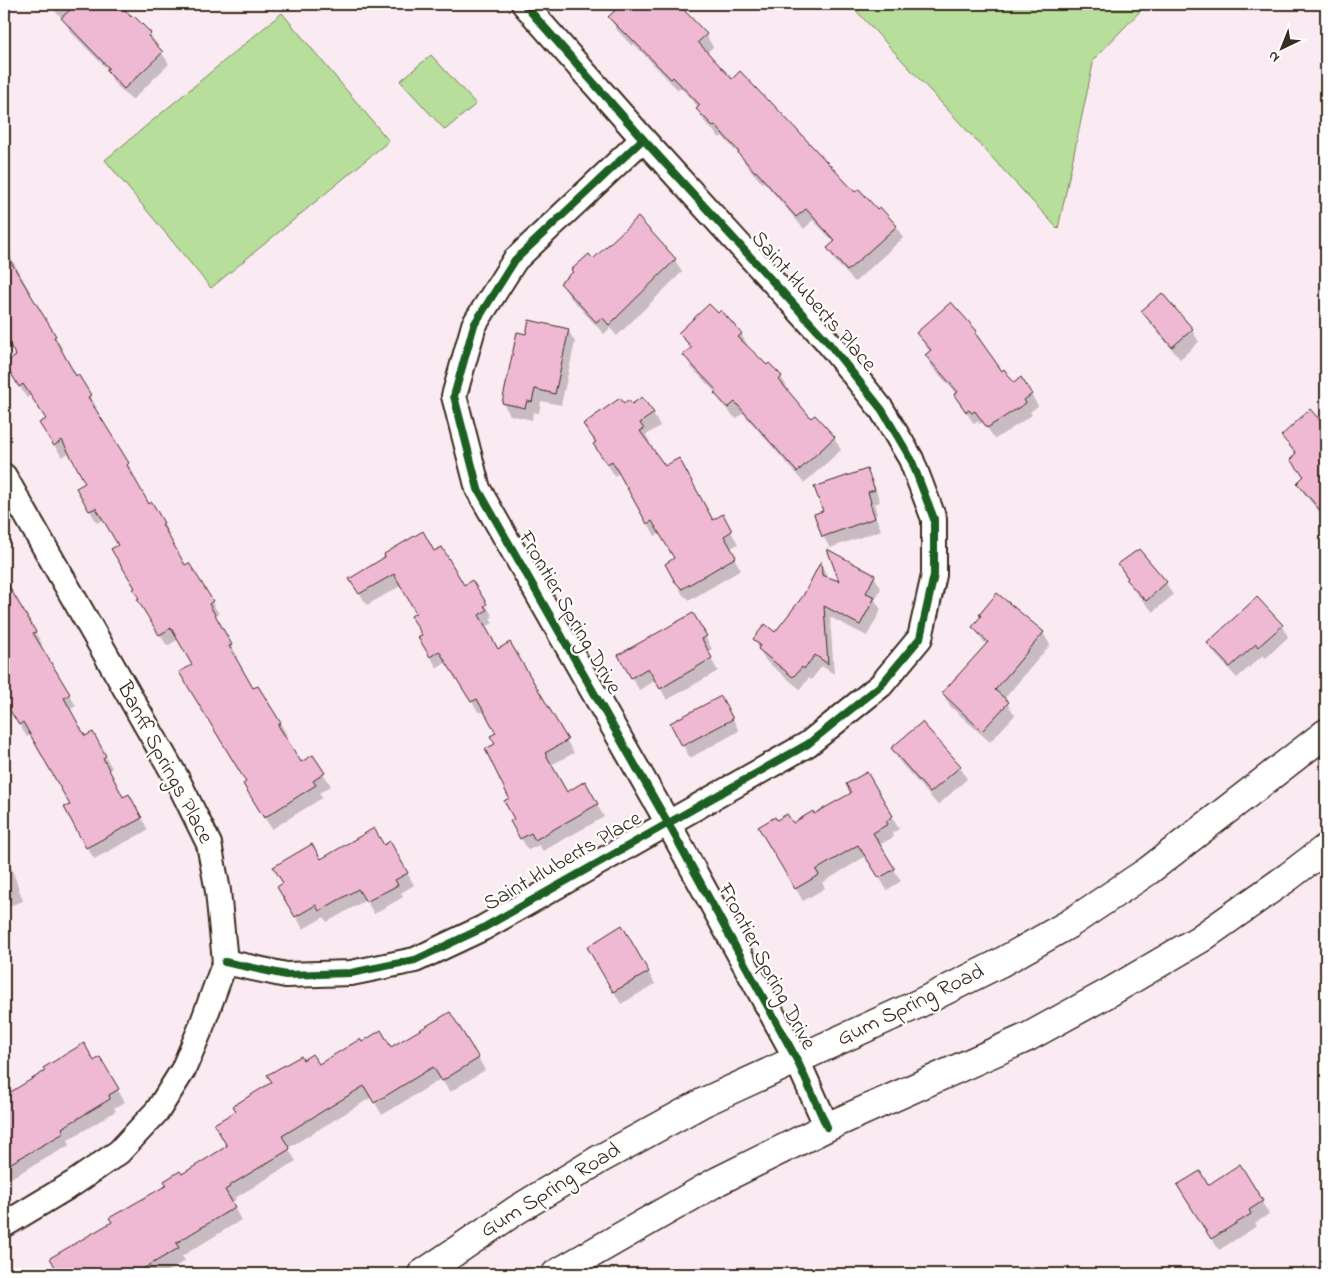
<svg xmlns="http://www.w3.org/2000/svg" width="1330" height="1278" viewBox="0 0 1330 1278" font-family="'Indie Flower',sans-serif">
<rect width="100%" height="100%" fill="#faeaf2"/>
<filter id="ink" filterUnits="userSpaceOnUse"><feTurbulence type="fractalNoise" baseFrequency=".02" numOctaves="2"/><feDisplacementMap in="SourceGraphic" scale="10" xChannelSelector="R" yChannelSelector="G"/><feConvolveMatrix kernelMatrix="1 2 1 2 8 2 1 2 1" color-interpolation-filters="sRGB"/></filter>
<g filter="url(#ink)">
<g fill="#b7de9a" stroke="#79845c">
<polygon points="850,4 1147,4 1094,59 1058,229"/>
<polygon points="282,13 389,141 211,288 105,160"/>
<polygon points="431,55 476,104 445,130 400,81"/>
</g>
<g fill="#0003">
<polygon points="48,4 121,4 150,34 169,64 132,100 114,83 108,70 70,31 65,21"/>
<polygon points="605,4 661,4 684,27 706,35 713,47 706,53 732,80 855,194 896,226 903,238 855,282 835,261 828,249 835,243 813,220 804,229 764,182 762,183 747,166 742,158 722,136 720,138 704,121 697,109 699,108 681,88 678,90 634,44 632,46 617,30 610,18 614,13"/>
<polygon points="638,219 675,260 682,272 617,336 610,328 604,334 569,296 562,284 574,273 593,261"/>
<polygon points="10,256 29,290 27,291 62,348 60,350 76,377 90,396 97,408 94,409 135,476 132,477 148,505 151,503 170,535 167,536 185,567 189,564 219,614 215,617 238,657 235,658 253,690 280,723 287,735 284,737 301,764 313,757 331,786 319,793 322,798 272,829 251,797 247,783 194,665 179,639 167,646 146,611 120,545 104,519 97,523 78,489 87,483 70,452 62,457 48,435 47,420 31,395 27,398 13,376 18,357 4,333 4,260"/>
<polygon points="1162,295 1192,330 1199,342 1180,359 1150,323 1143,311"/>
<polygon points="568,330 575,342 561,405 541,401 539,413 533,412 532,420 510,415 503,403 527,336"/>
<polygon points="976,332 983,344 982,345 1001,373 1013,384 1031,394 1038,406 1030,412 1032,415 995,439 983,422 980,424 977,421 974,424 956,396 957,394 933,368 926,356 930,352 918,334"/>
<polygon points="680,333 741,334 748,346 747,347 767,366 769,365 781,377 788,389 786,391 811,420 815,417 834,438 841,450 804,483 743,413 736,419 723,405 716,393 692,368 685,356 691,350"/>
<polygon points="623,405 631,406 653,414 660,426 646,435 650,442 647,443 664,468 713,521 722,516 738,544 729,549 741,570 690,600 683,595 676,582 676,559 660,533 655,536 620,472 615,476 602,456 585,425"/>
<polygon points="1310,411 1326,429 1326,515 1324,517 1305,495 1298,483 1304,478 1292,460 1296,456 1282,436"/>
<polygon points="866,470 873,482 880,502 874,504 877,514 875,515 881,530 830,548 823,536 825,512"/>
<polygon points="434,553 463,586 472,581 493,617 490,618 493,623 484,628 498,650 509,644 574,753 551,765 567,793 585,783 604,817 543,851 539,845 528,850 512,822 516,819 496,745 498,733 485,710 479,713 447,662 437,668 420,638 424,636 418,613 402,585 367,605 351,579"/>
<polygon points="821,564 828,578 841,583 874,576 881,588 875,600 881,610 867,636 830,617 834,674 822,666 811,680 809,678 800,689 766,661 754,639 775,634 804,597"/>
<polygon points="1119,565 1166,583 1173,595 1153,612 1135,592"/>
<polygon points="4,580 42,644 40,646 76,706 69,710 85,738 92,734 112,768 108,770 123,798 136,808 148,830 94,859 87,847 71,805 31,734 27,737 4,700"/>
<polygon points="693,615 712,649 707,652 718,671 667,700 656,680 639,690 620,655"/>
<polygon points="1282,625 1288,637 1266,658 1263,655 1237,678 1216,655 1209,643"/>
<polygon points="974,627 1043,633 1050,645 1004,699 1015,715 990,742 950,706 943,694 987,645 981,639"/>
<polygon points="728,709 739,731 690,758 671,723"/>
<polygon points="922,723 960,767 967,779 938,805 899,761 892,749"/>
<polygon points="866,774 899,829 892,833 894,837 879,845 901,881 887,890 866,856 822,883 825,888 803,901 760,827 777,822 792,825 814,816 852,793"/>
<polygon points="390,843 414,885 401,893 403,897 374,914 366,900 327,922 324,917 303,929 279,887 320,861 384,847"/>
<polygon points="4,850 8,858 23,901 6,907 7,912 4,913"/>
<polygon points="622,927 655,984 621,1004 589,948"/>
<polygon points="362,1043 390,1049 478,1058 485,1070 450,1092 441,1079 382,1115 372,1097 288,1148 296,1161 235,1198 236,1200 231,1202 241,1220 182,1256 185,1261 162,1274 60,1274 52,1259 113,1223 182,1175 229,1147 237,1112 274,1083 302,1061 318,1066"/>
<polygon points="99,1059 125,1102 114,1108 116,1111 68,1140 70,1145 9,1179 10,1181 4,1185 4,1098 47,1071 93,1062"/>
<polygon points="1240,1166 1269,1214 1255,1223 1257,1226 1219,1250 1186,1198"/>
</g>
<g fill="#efb9d3" stroke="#3b2a1e">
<polygon points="77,4 119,4 131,17 133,15 151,33 148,36 163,52 124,89 106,70 109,68 61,18"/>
<polygon points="622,4 678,4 707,34 698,42 732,79 740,71 768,101 769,100 855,192 859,189 877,209 880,207 897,226 847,271 827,248 835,241 806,209 796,217 756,171 755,172 738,153 739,152 715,125 713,126 696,109 700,105 673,77 671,79 626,33 625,34 608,17"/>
<polygon points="638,217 676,259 609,325 602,317 596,322 560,283 573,272 571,270 589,254 593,259"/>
<polygon points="4,251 56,336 54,337 76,376 78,374 91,395 88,397 129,463 127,465 149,504 152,502 164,523 162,524 185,565 189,563 213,601 209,604 232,645 229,646 253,688 258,686 281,723 278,725 301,762 313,755 325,773 313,781 316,785 264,818 243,784 246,782 179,672 192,665 171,628 159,635 137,599 139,598 133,589 135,588 111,549 118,545 96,508 89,511 76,488 85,483 62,440 54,446 39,423 46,419 23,384 19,387 5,363 16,356 4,335"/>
<polygon points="1162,293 1193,329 1172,347 1141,311"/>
<polygon points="951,302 977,331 975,333 1002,371 1004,369 1014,383 1021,377 1032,394 1024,400 1026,403 987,428 975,411 972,413 969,410 966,412 954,395 958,392 925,355 931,350 916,333"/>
<polygon points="709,304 718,313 721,310 742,334 738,337 767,365 769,363 782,376 779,380 811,418 815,415 835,437 797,472 735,402 728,408 714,393 717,391 683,355 692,347 678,333"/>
<polygon points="529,320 569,329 555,394 535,389 532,402 527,401 525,408 502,403 517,332 526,334"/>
<polygon points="642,397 654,413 640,423 644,429 640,431 665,466 679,458 713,520 723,514 732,531 724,536 736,557 682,589 675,582 665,564 674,558 652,521 647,524 612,461 607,464 593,444 596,442 583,424 620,398 624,403 628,400 632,404"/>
<polygon points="1310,409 1326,427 1326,517 1297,483 1304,476 1290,460 1296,453 1281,436"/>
<polygon points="867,469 875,490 868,492 871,502 870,503 875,518 822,537 814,514 823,511 814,487"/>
<polygon points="423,531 434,551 442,547 464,585 472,580 487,604 484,606 487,610 479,615 498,649 510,642 568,740 545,753 567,792 585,781 598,804 535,840 531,833 520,839 510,821 514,819 504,801 509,798 485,749 495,744 490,736 496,733 477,699 471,702 439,651 430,657 418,637 422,635 411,616 416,613 394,574 359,594 349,579 385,557 384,554"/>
<polygon points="827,549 875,575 866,593 875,597 860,625 824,606 828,664 815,655 804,669 802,667 793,677 758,649 760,645 753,639 765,624 775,632 803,596 821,561 822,575 839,581"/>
<polygon points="1139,549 1167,582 1146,601 1126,580 1128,578 1118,564"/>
<polygon points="4,578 36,632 33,633 70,694 64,698 85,736 93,732 106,756 103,758 123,797 129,794 142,818 86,848 64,807 70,805 23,722 19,725 4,701"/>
<polygon points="997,593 1044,632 995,690 1009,702 982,731 942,693 988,642 972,627 981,616 979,615"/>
<polygon points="1257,597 1283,625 1258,647 1256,644 1230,667 1207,643"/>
<polygon points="693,613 707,636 702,639 712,658 660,689 648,668 631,678 618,655"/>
<polygon points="721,696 733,719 682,746 670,723"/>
<polygon points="922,722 961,766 930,793 891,748"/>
<polygon points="867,772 893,816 886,821 888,824 873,833 895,869 879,878 858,845 816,870 819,875 795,889 758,827 775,817 777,820 787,814 793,823 813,811 814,814 851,793 846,784"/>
<polygon points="374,828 384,845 390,841 408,873 395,880 398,885 366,902 358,889 319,911 316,905 295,917 277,887 283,883 273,867 312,844 321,859"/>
<polygon points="622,925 649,972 613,992 587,947"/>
<polygon points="450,1012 479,1058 442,1081 433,1067 374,1103 364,1086 282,1136 290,1149 229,1186 230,1187 225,1190 235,1207 176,1243 179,1248 134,1274 59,1274 50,1258 112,1222 109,1218 167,1185 164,1181 180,1171 182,1174 227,1146 214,1124 236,1111 233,1106 272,1082 267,1075 301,1056 303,1060 312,1054 319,1064 360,1039 362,1042 381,1030 391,1047"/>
<polygon points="84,1043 94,1061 100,1057 119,1089 109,1095 110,1099 62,1128 64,1133 4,1167 4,1096 45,1071 43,1068"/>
<polygon points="1240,1164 1263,1201 1249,1210 1251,1214 1211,1239 1177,1185 1200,1171 1208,1185"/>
</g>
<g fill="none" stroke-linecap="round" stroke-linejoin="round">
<g stroke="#3b2a1e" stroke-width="28">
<g id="minor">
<polyline points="643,139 515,260 474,325 454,396 478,489 668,823 797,1060 827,1127"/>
<polyline points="4,476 177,779 209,844 218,891 225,962 200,1030 183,1070 158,1110 119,1152 74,1183 4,1225"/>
<polyline points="225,962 286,975 351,973 415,960 483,928 808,744 881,685 920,638 934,575 934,519 911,459 882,410 827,341 643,139 524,4"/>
</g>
</g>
<g stroke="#3b2a1e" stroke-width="31">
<g id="secondary">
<polyline points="422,1274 515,1211 600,1159 704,1102 918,1004 1000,963 1069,924 1148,871 1326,733"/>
<polyline points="556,1274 718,1181 827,1127 1028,1037 1110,992 1200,939 1288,877 1326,848"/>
</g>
</g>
<use href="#minor" stroke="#fff" stroke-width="24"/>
<use href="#secondary" stroke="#fff" stroke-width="28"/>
<g stroke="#fff" stroke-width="11">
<g id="cycleway">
<polyline points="643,139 515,260 474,325 454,396 478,489 668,823 797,1060 827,1127"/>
<polyline points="225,962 286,975 351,973 415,960 483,928 808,744 881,685 920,638 934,575 934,519 911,459 882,410 827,341 643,139 524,4"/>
</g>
</g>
<use href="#cycleway" stroke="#1b5e20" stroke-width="8"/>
</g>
</g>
<g text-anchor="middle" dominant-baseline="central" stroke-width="4.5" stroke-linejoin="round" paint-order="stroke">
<g font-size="22" fill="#3b2a1e" stroke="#fff">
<text transform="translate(813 302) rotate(49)">Saint Huberts Place</text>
<text transform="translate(569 613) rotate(60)">Frontier Spring Drive</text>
<text transform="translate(164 763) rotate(62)">Banff Springs Place</text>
<text transform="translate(563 862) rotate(-30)">Saint Huberts Place</text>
<text transform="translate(766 967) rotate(62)">Frontier Spring Drive</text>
<text transform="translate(911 1006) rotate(-26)">Gum Spring Road</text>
<text transform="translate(551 1191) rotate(-32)">Gum Spring Road</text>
</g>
</g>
<rect width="1330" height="1278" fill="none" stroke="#fff" stroke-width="20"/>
<rect x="10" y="10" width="1310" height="1258" fill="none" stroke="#3b2a1e" stroke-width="2" filter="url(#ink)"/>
<g transform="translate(1282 48) rotate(223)" stroke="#ffffff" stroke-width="4" paint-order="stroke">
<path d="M0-4L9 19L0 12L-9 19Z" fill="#3b2a1e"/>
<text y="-8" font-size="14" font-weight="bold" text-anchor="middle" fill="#3b2a1e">N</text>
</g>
</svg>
